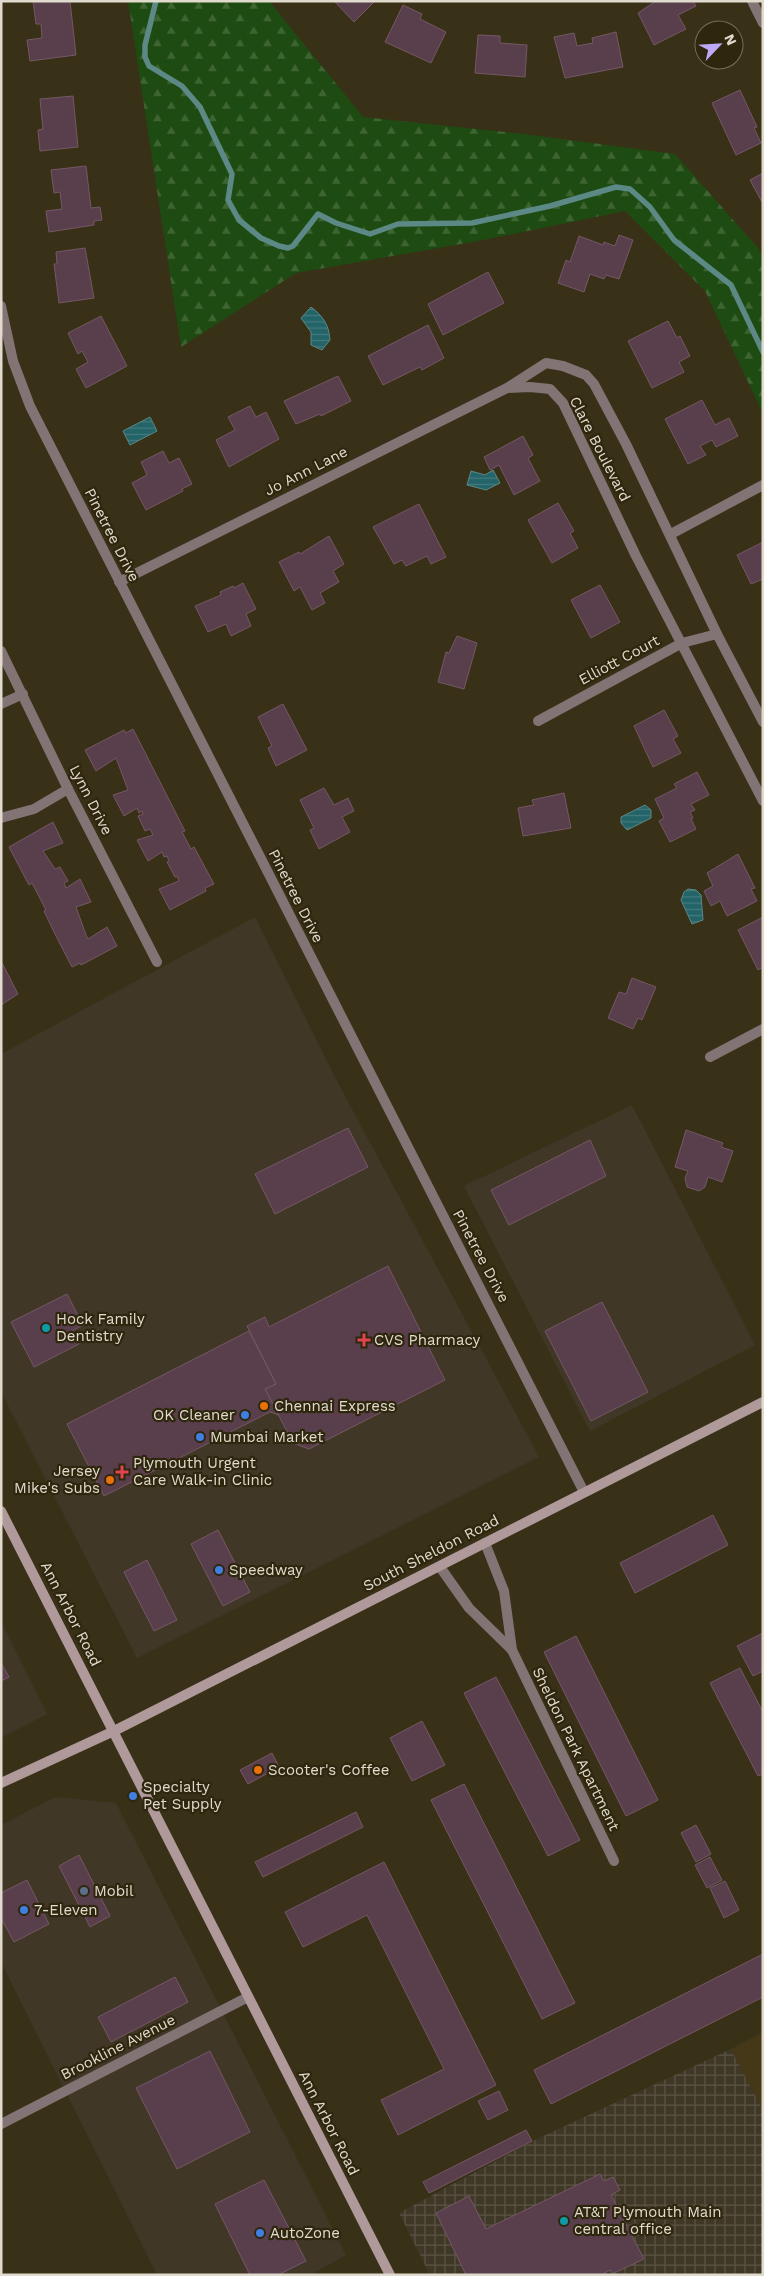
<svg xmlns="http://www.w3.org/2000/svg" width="764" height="2276" viewBox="0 0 764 2276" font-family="'Work Sans',sans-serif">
<defs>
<pattern id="industrial-grid" width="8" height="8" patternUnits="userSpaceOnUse" patternTransform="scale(1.25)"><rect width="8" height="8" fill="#403827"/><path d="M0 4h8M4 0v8" fill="none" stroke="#5b5445"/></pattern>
<pattern id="forest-firs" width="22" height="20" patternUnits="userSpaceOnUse" patternTransform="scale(1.25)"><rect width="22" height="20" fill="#1d4b11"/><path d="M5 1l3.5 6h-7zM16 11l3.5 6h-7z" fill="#3e6432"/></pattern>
<pattern id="water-rules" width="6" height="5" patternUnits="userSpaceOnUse" patternTransform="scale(1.25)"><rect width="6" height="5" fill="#236468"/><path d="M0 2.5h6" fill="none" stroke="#437a7c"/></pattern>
</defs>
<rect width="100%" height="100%" fill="#393018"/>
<g fill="#413727">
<polygon points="255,917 338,1083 539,1457 137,1658 1,1392 1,1054"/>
<polygon points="632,1105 755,1345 590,1431 464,1186"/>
<polygon points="1,1621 47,1714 1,1738"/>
<polygon points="56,1797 116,1803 346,2255 310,2275 157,2275 1,1962 1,1825"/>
</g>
<polygon fill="url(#industrial-grid)" points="731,2049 763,2110 763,2275 430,2275 399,2213 537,2139"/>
<polygon fill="#443818" points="763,2032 763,2110 731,2049"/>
<polygon fill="url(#forest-firs)" points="128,1 269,1 363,117 524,134 675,154 758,248 763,258 763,414 705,291 625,211 478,241 296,273 181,347"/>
<g fill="url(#water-rules)" stroke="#5c8886">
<path d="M311 307C323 316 329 325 330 340L322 350 311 345V332L301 318Z"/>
<polygon points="150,417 157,431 130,445 123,431"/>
<polygon points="493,470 500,483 486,490 467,485 471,471 485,475"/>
<polygon points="645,805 651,810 651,818 627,830 621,823 621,817"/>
<polygon points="688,889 696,890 701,895 703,920 692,924 681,900 684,892"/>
</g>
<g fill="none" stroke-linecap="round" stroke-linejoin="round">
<polyline stroke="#5c8886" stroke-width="5.5" points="156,1 145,45 145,57 149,66 182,86 200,107 232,174 228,200 239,220 261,238 279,246 288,248 293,246 318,214 336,223 370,234 398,224 472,223 550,206 616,187 630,189 650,207 674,240 731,285 763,352"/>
</g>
<g fill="#593f4b" stroke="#745865">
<polygon points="33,1 70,1 76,55 30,61 27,40 42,38 41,24 36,24"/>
<polygon points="334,1 375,1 354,22"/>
<polygon points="656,1 693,1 696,6 678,15 686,29 654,45 638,13"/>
<polygon points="403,5 422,14 420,19 446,32 431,63 385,42"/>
<polygon points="616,32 623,67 565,78 554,37 574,33 577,46 593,43 592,38"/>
<polygon points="478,35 500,36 500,43 527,45 525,77 475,73"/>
<polygon points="740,90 757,127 754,128 761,143 736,155 712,103"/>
<polygon points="73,96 78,147 40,151 38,130 43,129 40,99"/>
<polygon points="86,166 91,208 100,207 102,220 94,221 94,225 49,232 46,211 62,209 60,192 54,193 51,170"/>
<polygon points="763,173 763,204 750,180"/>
<polygon points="619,235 633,240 619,279 606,275 604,279 590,274 584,292 558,283 566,260 570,262 579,236 603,245 604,242 615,246"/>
<polygon points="85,248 94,298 59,303 54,264 57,264 56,252"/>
<polygon points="488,272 504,303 443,335 428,304"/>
<polygon points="101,316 127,366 86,388 76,369 88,362 82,351 78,354 68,333"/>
<polygon points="668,321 677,338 680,336 690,356 679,362 684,372 652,388 628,341"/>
<polygon points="428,325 444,358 422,370 420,367 383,385 368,356"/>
<polygon points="338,376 351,401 321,416 320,414 296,424 284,401"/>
<polygon points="702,400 715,425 729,418 738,436 716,447 712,440 700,446 706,455 688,464 665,419"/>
<polygon points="250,406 256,417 266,412 279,439 229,467 216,440 235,430 228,417"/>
<polygon points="523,436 533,455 528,458 540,481 514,495 499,465 490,470 484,457"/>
<polygon points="163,451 169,463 179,458 192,484 182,489 183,491 146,510 132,483 147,475 141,462"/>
<polygon points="558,503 574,531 570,533 578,548 552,563 528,520"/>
<polygon points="419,504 446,557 431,564 427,556 406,566 402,560 394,564 373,527"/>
<polygon points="329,536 344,564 333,571 339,582 320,593 325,603 312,610 300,587 294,591 279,562 299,552 300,554"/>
<polygon points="763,542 763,579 751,584 737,555"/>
<polygon points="243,583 256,609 246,614 251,626 231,636 226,624 208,632 195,606 221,595 220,592 233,586 234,588"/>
<polygon points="600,585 620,622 591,638 571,600"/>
<polygon points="457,636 477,643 464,689 438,682 446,652 449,653"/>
<polygon points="283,704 307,750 276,766 268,748 272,746 258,717"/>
<polygon points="664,710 678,736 673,739 681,753 653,767 634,726"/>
<polygon points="133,729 185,831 182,832 191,849 194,847 214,884 205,888 206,891 170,910 159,889 179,881 177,876 175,877 167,862 169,861 167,856 164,857 162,852 148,861 137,840 153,835 150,829 145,831 138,816 143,814 142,811 139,813 137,808 124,816 113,795 128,790 116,758 96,771 85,750 124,730 126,733"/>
<polygon points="697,772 709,795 691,804 695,810 690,812 693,818 691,819 696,829 670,842 659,821 664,818 655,799 677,788 674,784"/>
<polygon points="324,788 334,805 348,798 354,811 342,817 350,832 319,849 310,830 314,828 300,800"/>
<polygon points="564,793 571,828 523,836 518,808 534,805 532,800"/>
<polygon points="53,822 63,843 43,851 55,869 60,867 68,881 64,883 66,888 80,879 91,902 76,907 86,935 88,939 107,927 117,946 81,965 80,963 72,967 54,932 44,911 46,910 32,883 29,885 9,847"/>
<polygon points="738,854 755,888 751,889 757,901 727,916 720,901 711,906 704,891 713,886 707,873"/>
<polygon points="763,917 763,967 758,970 738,930"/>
<polygon points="1,961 18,994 1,1005"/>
<polygon points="632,978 656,987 642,1020 638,1018 633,1029 608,1018 619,992 626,994"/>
<polygon points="348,1128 368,1167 275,1214 255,1174"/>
<polygon points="686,1130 723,1143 721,1147 733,1151 722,1182 708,1177 705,1187 699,1191 687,1187 685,1178 688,1171 675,1167"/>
<polygon points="590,1140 606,1176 509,1225 491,1190"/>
<polygon points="388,1266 445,1380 309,1449 293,1443 265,1389 276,1384 247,1326 265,1317 269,1327"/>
<polygon points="67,1294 83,1325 72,1331 79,1344 34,1367 11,1322"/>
<polygon points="602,1302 648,1392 591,1421 545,1331"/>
<polygon points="249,1331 276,1384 265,1389 279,1415 270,1412 104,1496 67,1424"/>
<polygon points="713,1515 728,1545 635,1593 620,1563"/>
<polygon points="218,1530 250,1592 223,1606 191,1544"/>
<polygon points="147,1560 177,1620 154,1631 124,1572"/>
<polygon points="763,1633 763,1671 753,1676 737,1646"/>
<polygon points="576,1636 658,1800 626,1816 544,1652"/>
<polygon points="1,1663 9,1677 1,1681"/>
<polygon points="740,1668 763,1712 763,1774 758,1776 710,1683"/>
<polygon points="496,1677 580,1840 548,1856 464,1693"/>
<polygon points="422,1721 445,1765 412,1781 390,1738"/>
<polygon points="272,1753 279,1767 248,1784 240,1770"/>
<polygon points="464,1784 575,2003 542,2019 431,1800"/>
<polygon points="356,1812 363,1827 263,1877 255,1862"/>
<polygon points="696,1825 711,1854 696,1862 681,1833"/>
<polygon points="79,1855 110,1916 90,1927 59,1866"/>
<polygon points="710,1857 722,1880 707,1888 695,1865"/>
<polygon points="384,1862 496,2085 398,2135 381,2100 444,2069 367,1915 303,1947 285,1912"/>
<polygon points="27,1880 49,1924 14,1942 1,1918 1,1893"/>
<polygon points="725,1881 739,1910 724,1918 710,1888"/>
<polygon points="763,1954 763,1997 551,2104 534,2070"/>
<polygon points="175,1977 188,2002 111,2042 98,2017"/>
<polygon points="210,2051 250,2132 177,2169 136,2088"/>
<polygon points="499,2091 508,2110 488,2120 478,2101"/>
<polygon points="526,2130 532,2141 429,2193 423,2182"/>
<polygon points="600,2174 604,2181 613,2177 620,2190 611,2195 644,2259 612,2274 610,2270 601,2275 466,2275 436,2213 469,2196 486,2229"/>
<polygon points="264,2180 306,2261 278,2275 250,2275 215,2204"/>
</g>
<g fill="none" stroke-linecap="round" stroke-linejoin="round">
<g stroke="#827475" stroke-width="10">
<polyline points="752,1 763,23"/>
<polyline points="1,306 13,361 30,406 584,1492"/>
<polyline points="508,388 530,387 550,389 563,403 636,556 763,801"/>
<polyline points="671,534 763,485"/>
<polyline points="119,582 507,388 546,363 563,366 586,375 594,384 626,444 717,634 763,722"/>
<polyline points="1,651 68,789 157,962"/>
<polyline points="1,704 23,694"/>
<polyline points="538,721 682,643 717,634"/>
<polyline points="1,818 34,809 68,789"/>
<polyline points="710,1057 763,1029"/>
<polyline points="485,1543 504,1591 512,1650 614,1861"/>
<polyline points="440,1567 469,1608 512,1650"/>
<polyline points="1,2124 248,1997"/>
</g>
<g stroke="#b0999a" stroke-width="10">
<polyline points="1,1511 390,2275"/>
<polyline points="1,1783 114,1731 763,1402"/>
</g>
</g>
<g fill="#0f9aa8" stroke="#2f260e" stroke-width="2">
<circle cx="46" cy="1328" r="5"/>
<circle cx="564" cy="2221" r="5"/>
</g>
<g fill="#e0444e" stroke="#2f260e" stroke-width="2">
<path d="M361.5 1332.5h5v5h5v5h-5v5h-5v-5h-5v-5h5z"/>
<path d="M119.5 1464.5h5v5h5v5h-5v5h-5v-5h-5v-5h5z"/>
</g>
<g fill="#e8710a" stroke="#2f260e" stroke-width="2">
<circle cx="264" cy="1406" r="5"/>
<circle cx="110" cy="1480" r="5"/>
<circle cx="258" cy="1770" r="5"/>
</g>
<g fill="#3f7fe0" stroke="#2f260e" stroke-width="2">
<circle cx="245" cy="1415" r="5"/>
<circle cx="200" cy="1437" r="5"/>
<circle cx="219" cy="1570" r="5"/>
<circle cx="133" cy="1796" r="5"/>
<circle cx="24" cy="1910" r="5"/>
<circle cx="260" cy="2233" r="5"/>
</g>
<circle fill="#5c6f8a" stroke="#2f260e" stroke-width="2" cx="84" cy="1891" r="5"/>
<g text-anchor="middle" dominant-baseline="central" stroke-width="4.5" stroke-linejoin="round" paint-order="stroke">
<g font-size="15" fill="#e1dbcd" stroke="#2f260e">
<text transform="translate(600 449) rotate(63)">Clare Boulevard</text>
<text transform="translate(306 471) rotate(-27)">Jo Ann Lane</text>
<text transform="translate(112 535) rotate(63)">Pinetree Drive</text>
<text transform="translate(619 660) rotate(-28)">Elliott Court</text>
<text transform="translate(91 800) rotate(63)">Lynn Drive</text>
<text transform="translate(296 896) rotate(63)">Pinetree Drive</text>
<text transform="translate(481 1256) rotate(62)">Pinetree Drive</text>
<text transform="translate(431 1553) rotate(-27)">South Sheldon Road</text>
<text transform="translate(71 1614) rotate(63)">Ann Arbor Road</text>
<text transform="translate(576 1749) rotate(64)">Sheldon Park Apartment</text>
<text transform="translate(118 2047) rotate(-27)">Brookline Avenue</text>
<text transform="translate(329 2123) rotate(63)">Ann Arbor Road</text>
</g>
<g font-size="15" fill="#e1dbcd" stroke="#2f260e" text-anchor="start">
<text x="56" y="1319">Hock Family<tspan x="56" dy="17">Dentistry</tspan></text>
<text x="374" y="1340">CVS Pharmacy</text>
<text x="274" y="1406">Chennai Express</text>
<text x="235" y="1415" text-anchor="end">OK Cleaner</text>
<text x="210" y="1437">Mumbai Market</text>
<text x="133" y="1463">Plymouth Urgent<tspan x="133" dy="17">Care Walk-in Clinic</tspan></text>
<text x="100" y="1471" text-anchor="end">Jersey<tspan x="100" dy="17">Mike's Subs</tspan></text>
<text x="229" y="1570">Speedway</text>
<text x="268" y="1770">Scooter's Coffee</text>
<text x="143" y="1787">Specialty<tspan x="143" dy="17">Pet Supply</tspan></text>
<text x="94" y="1891">Mobil</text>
<text x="34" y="1910">7-Eleven</text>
<text x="574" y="2212">AT&amp;T Plymouth Main<tspan x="574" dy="17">central office</tspan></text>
<text x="270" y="2233">AutoZone</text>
</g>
</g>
<rect width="764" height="2276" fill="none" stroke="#e1dbcd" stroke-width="5"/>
<g transform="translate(719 45) rotate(65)"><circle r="24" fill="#2f260e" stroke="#766e5a"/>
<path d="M0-4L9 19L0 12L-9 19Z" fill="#bda9f5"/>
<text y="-8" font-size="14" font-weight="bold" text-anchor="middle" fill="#e1dbcd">N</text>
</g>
</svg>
